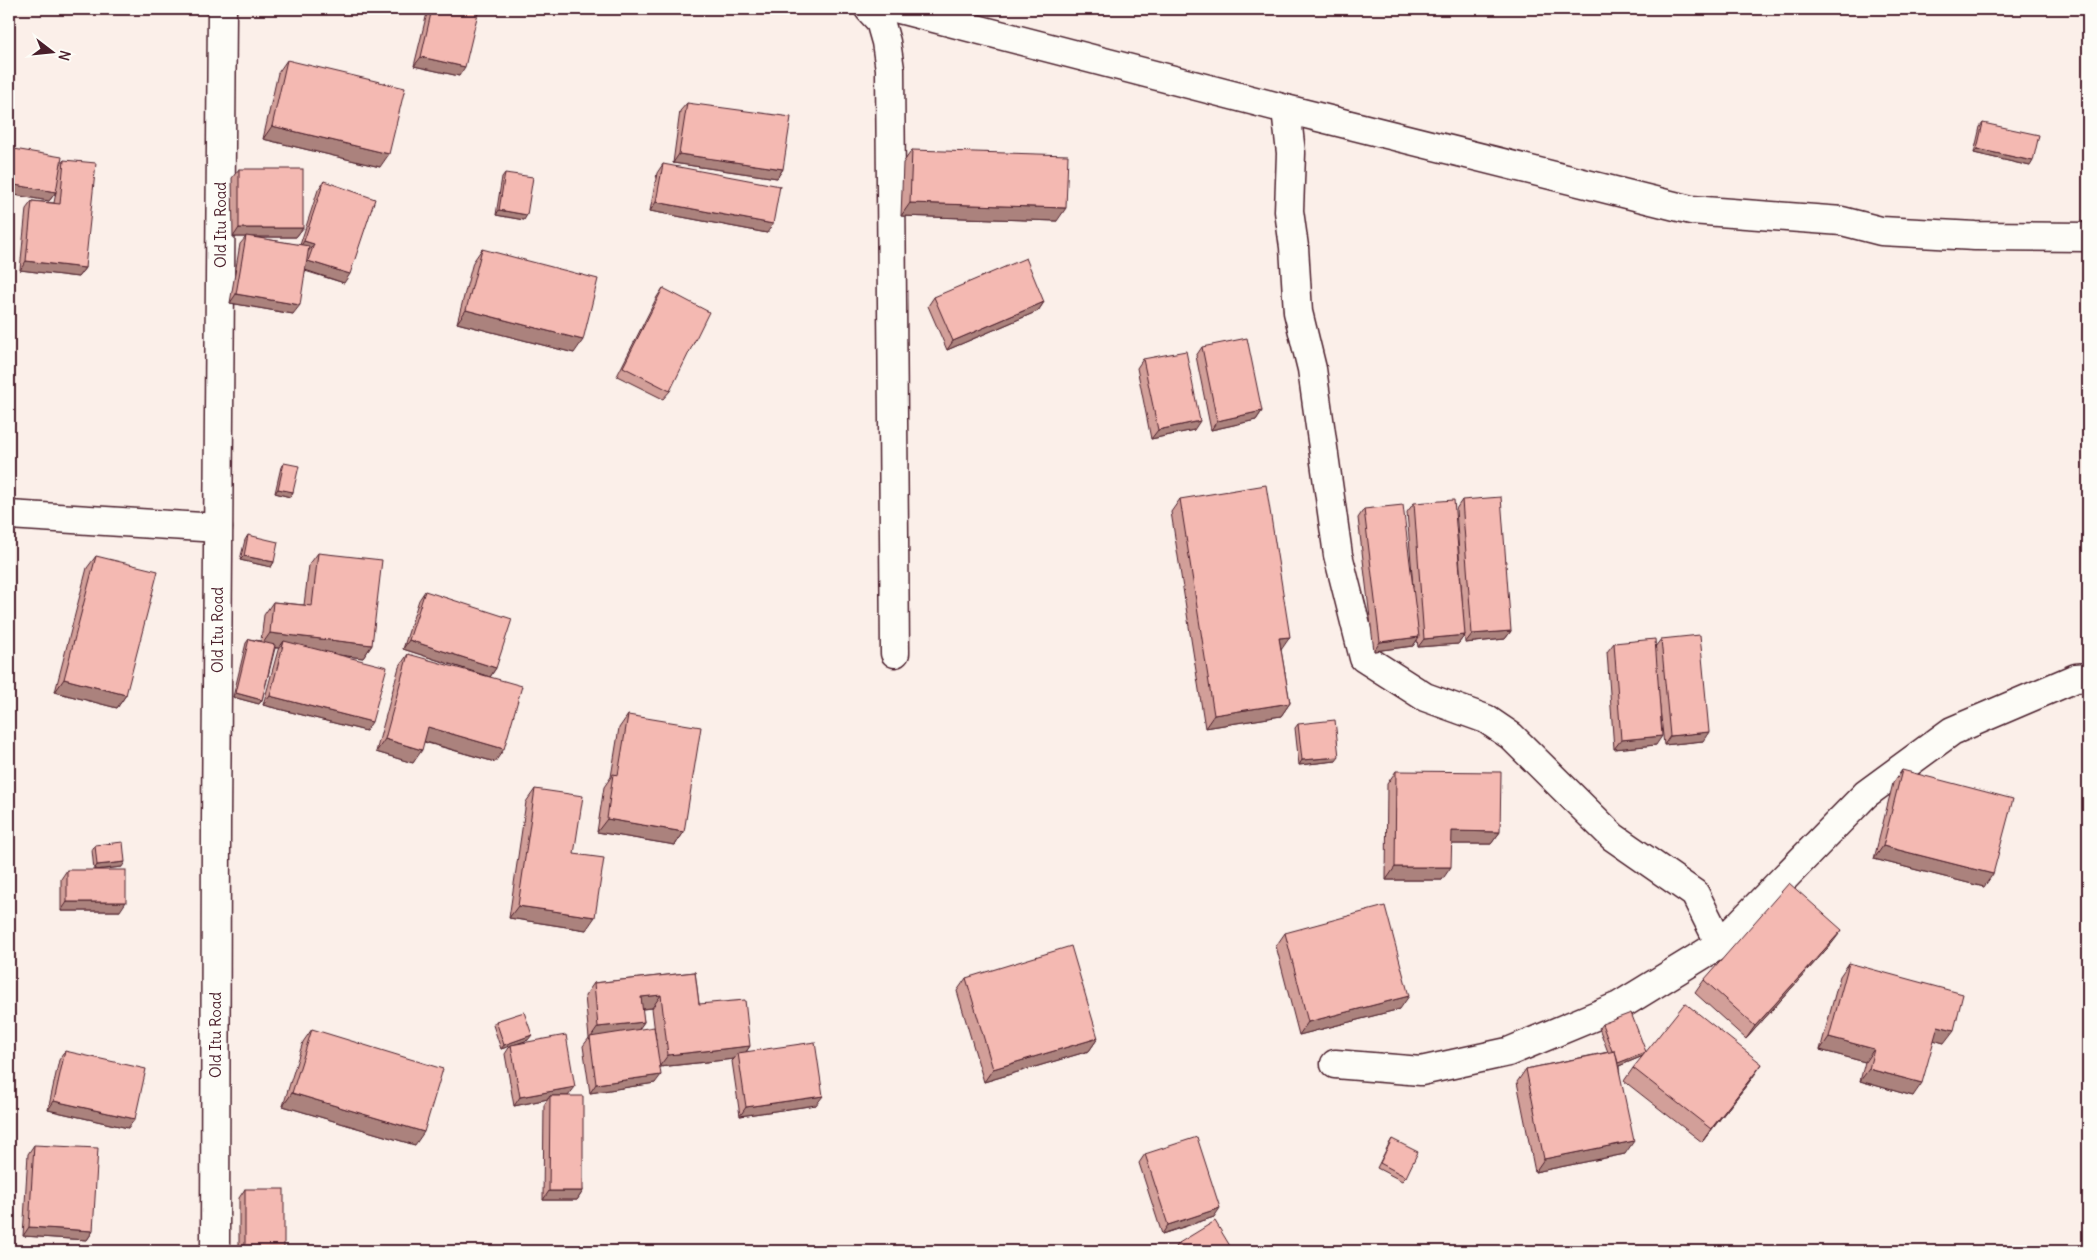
<svg xmlns="http://www.w3.org/2000/svg" width="2097" height="1260" viewBox="0 0 2097 1260" font-family="Delius,sans-serif">
<rect width="100%" height="100%" fill="#fbefe9"/>
<filter id="ink" filterUnits="userSpaceOnUse"><feTurbulence type="fractalNoise" baseFrequency=".02" numOctaves="2"/><feDisplacementMap in="SourceGraphic" scale="10" xChannelSelector="R" yChannelSelector="G"/><feConvolveMatrix kernelMatrix="1 2 1 2 8 2 1 2 1" color-interpolation-filters="sRGB"/></filter>
<g filter="url(#ink)">
<g fill="none" stroke-linecap="round" stroke-linejoin="round">
<g stroke="#4a1f2b" stroke-width="31">
<g id="minor">
<polyline points="869,9 880,21 886,42 890,69 895,653"/>
<polyline points="899,9 1286,109 1691,210 1842,221 1881,231 1975,236 2088,237"/>
<polyline points="1286,109 1291,153 1289,211 1294,247 1298,312 1312,369 1338,555 1364,658 1425,697 1486,719 1511,736 1613,837 1695,894 1720,944"/>
<polyline points="9,515 218,528"/>
<polyline points="1335,1064 1421,1071 1508,1052 1619,1006 1720,944 1866,794 1952,731 2076,678 2088,677"/>
<polyline points="215,1251 216,823 222,9"/>
</g>
</g>
<use href="#minor" stroke="#fdfcf7" stroke-width="28"/>
</g>
<g fill="#d29f99" stroke="#4a1f2b" fill-rule="evenodd">
<polygon points="428,9 479,9 459,76 414,66"/>
<polygon points="287,60 380,167 263,139 278,73"/>
<polygon points="687,103 783,169 777,178 673,163 680,111"/>
<polygon points="1983,123 2030,166 1974,153 1980,127"/>
<polygon points="14,149 60,165 64,160 85,268 78,277 20,270 26,209 32,201 54,203 56,192 49,201 9,194 9,156"/>
<polygon points="912,150 1057,221 901,216 903,163"/>
<polygon points="663,164 767,233 650,211 657,173"/>
<polygon points="239,169 303,228 296,237 254,237 300,245 318,190 324,181 344,283 305,271 293,314 230,303 240,244 246,237 233,237 232,178"/>
<polygon points="505,173 524,220 496,215 502,177"/>
<polygon points="482,249 574,353 457,323 473,262"/>
<polygon points="663,288 670,391 663,399 617,376 657,297"/>
<polygon points="934,297 1044,302 1038,311 947,350 928,306"/>
<polygon points="1202,347 1262,411 1256,420 1211,430 1196,356"/>
<polygon points="1143,359 1194,430 1151,439 1137,368"/>
<polygon points="284,463 293,492 290,497 275,493 281,467"/>
<polygon points="1180,499 1281,650 1290,703 1281,716 1205,728 1171,512"/>
<polygon points="1462,500 1511,631 1505,639 1465,643 1456,509"/>
<polygon points="1414,503 1465,635 1458,644 1418,647 1417,640 1413,646 1374,651 1358,518 1364,509 1413,587 1407,512"/>
<polygon points="248,535 274,562 271,567 240,560 245,540"/>
<polygon points="318,553 372,645 363,658 340,655 366,731 263,705 278,650 279,648 275,648 262,700 259,704 233,697 246,643 249,639 261,641 264,615 273,602 304,605 309,565"/>
<polygon points="96,556 126,695 117,708 55,692 87,568"/>
<polygon points="425,591 496,668 490,677 403,649 419,600"/>
<polygon points="1661,639 1703,741 1664,745 1658,690 1656,745 1614,749 1607,652 1614,643 1655,647"/>
<polygon points="408,654 495,762 424,742 413,763 376,752 399,667"/>
<polygon points="628,715 684,832 675,845 597,832 604,787 611,777 619,728"/>
<polygon points="1298,724 1336,761 1299,765 1295,728"/>
<polygon points="1902,770 1984,887 1874,859 1893,783"/>
<polygon points="1396,771 1500,832 1491,844 1451,844 1442,880 1386,880 1387,784"/>
<polygon points="535,789 574,854 586,930 509,918 526,802"/>
<polygon points="95,845 122,867 94,870 92,850"/>
<polygon points="67,870 120,911 61,911 61,879"/>
<polygon points="1285,933 1400,1009 1299,1035 1276,946"/>
<polygon points="1833,942 1746,1039 1695,993 1704,980"/>
<polygon points="1849,963 1944,1043 1934,1040 1913,1096 1860,1081 1865,1062 1820,1050 1840,976"/>
<path d="M695 972 699 1004 750 1046 746 1052 816 1105 740 1116 732 1061 734 1059 660 1067 655 1083 590 1093 583 1046 589 1038 585 996 594 983ZM652 1008 656 1041 638 1029 644 1022 642 1009Z"/>
<polygon points="966,978 1098,1038 1089,1051 984,1082 957,991"/>
<polygon points="496,1021 528,1040 514,1045 568,1096 583,1191 577,1200 543,1200 544,1105 548,1099 514,1106 505,1054 510,1046 501,1049 493,1025"/>
<polygon points="1602,1024 1646,1052 1643,1056 1619,1066 1625,1154 1535,1172 1517,1082 1526,1069 1608,1052 1599,1028"/>
<polygon points="312,1029 415,1145 283,1106 303,1042"/>
<polygon points="65,1051 128,1128 48,1110 59,1060"/>
<polygon points="1633,1068 1753,1077 1702,1142 1624,1081"/>
<polygon points="1392,1139 1406,1177 1402,1181 1377,1168 1389,1144"/>
<polygon points="34,1145 93,1231 87,1240 23,1236 28,1154"/>
<polygon points="1145,1154 1214,1217 1162,1234 1139,1163"/>
<polygon points="245,1189 284,1251 239,1251 239,1198"/>
<polygon points="1179,1243 1233,1251 1178,1251 1176,1247"/>
</g>
<g fill="#ab827d" stroke="#4a1f2b">
<polygon points="421,57 465,67 459,76 414,66"/>
<polygon points="272,126 389,154 380,167 263,139"/>
<polygon points="1977,149 2033,161 2030,166 1974,153"/>
<polygon points="679,154 783,169 777,178 673,163"/>
<polygon points="9,184 56,192 49,201 9,194"/>
<polygon points="656,202 773,224 767,233 650,211"/>
<polygon points="910,203 1066,208 1057,221 901,216"/>
<polygon points="499,210 527,215 524,220 496,215"/>
<polygon points="239,228 303,228 296,237 246,237 246,236 246,237 233,237"/>
<polygon points="304,241 314,244 307,253 298,250"/>
<polygon points="26,261 85,268 78,277 20,270"/>
<polygon points="308,261 350,274 344,283 302,269"/>
<polygon points="236,294 300,305 293,314 230,303"/>
<polygon points="1044,302 1038,311 947,350 953,341"/>
<polygon points="466,310 583,340 574,353 457,323"/>
<polygon points="1262,411 1256,420 1211,430 1217,421"/>
<polygon points="1200,421 1194,430 1151,439 1158,430"/>
<polygon points="278,489 293,492 290,497 275,493"/>
<polygon points="244,556 274,562 271,567 240,560"/>
<polygon points="1511,631 1505,639 1465,643 1472,634"/>
<polygon points="270,633 372,645 363,658 282,648 284,641 279,648 261,646"/>
<polygon points="1465,635 1458,644 1418,647 1424,639"/>
<polygon points="1290,637 1281,650 1279,638"/>
<polygon points="1419,637 1413,646 1374,651 1380,642"/>
<polygon points="409,640 496,668 490,677 403,649"/>
<polygon points="64,679 126,695 117,708 55,692"/>
<polygon points="236,693 262,700 259,704 233,697"/>
<polygon points="270,696 372,722 366,731 263,705"/>
<polygon points="1290,703 1281,716 1205,728 1214,715"/>
<polygon points="428,727 504,749 495,762 419,740"/>
<polygon points="1709,732 1703,741 1664,745 1670,736"/>
<polygon points="1662,736 1656,745 1614,749 1621,740"/>
<polygon points="385,739 422,750 413,763 376,752"/>
<polygon points="1339,757 1336,761 1299,765 1302,760"/>
<polygon points="607,819 684,832 675,845 597,832"/>
<polygon points="1452,831 1500,832 1491,844 1443,844"/>
<polygon points="1883,846 1993,874 1984,887 1874,859"/>
<polygon points="125,862 122,867 94,870 97,865"/>
<polygon points="1395,867 1451,867 1442,880 1386,880"/>
<polygon points="67,902 126,902 120,911 61,911"/>
<polygon points="518,906 595,917 586,930 509,918"/>
<polygon points="1842,930 1833,942 1746,1039 1755,1026"/>
<polygon points="661,995 652,1008 632,1010 641,997"/>
<polygon points="1409,996 1400,1009 1299,1035 1308,1022"/>
<polygon points="644,1022 635,1035 589,1040 598,1027"/>
<polygon points="1938,1026 1954,1030 1944,1043 1929,1039"/>
<polygon points="532,1035 528,1040 501,1049 504,1045"/>
<polygon points="1829,1037 1874,1049 1865,1062 1820,1050"/>
<polygon points="1098,1038 1089,1051 984,1082 993,1069"/>
<polygon points="750,1046 741,1059 738,1053 734,1059 659,1067 668,1055"/>
<polygon points="1646,1052 1643,1056 1614,1068 1617,1063"/>
<polygon points="1762,1064 1753,1077 1702,1142 1711,1129"/>
<polygon points="1869,1069 1922,1083 1913,1096 1860,1081"/>
<polygon points="661,1075 655,1083 590,1093 596,1084"/>
<polygon points="575,1087 568,1096 550,1096 548,1099 514,1106 520,1097"/>
<polygon points="292,1093 424,1132 415,1145 283,1106"/>
<polygon points="823,1096 816,1105 740,1116 746,1107"/>
<polygon points="54,1101 135,1119 128,1128 48,1110"/>
<polygon points="1634,1141 1625,1154 1535,1172 1544,1159"/>
<polygon points="549,1191 583,1191 577,1200 543,1200"/>
<polygon points="1220,1208 1214,1217 1162,1234 1168,1225"/>
<polygon points="29,1227 93,1231 87,1240 23,1236"/>
</g>
<g fill="#f4b9b2" stroke="#4a1f2b">
<polygon points="432,9 479,9 465,67 421,57"/>
<polygon points="287,60 405,88 389,154 272,126"/>
<polygon points="687,103 791,117 783,169 679,154"/>
<polygon points="1983,123 2039,135 2033,161 1977,149"/>
<polygon points="14,149 62,157 56,192 9,184"/>
<polygon points="912,150 1068,155 1066,208 910,203"/>
<polygon points="64,160 96,163 85,268 26,261 32,201 60,204"/>
<polygon points="663,164 780,186 773,224 656,202"/>
<rect x="239" y="169" width="64" height="59"/>
<polygon points="505,173 533,177 527,215 499,210"/>
<polygon points="324,181 375,199 350,274 308,261 314,244 304,241"/>
<polygon points="246,236 309,246 300,305 236,294"/>
<polygon points="482,249 598,279 583,340 466,310"/>
<polygon points="1026,258 1044,302 953,341 934,297"/>
<polygon points="663,288 709,312 670,391 623,367"/>
<polygon points="1247,338 1262,411 1217,421 1202,347"/>
<polygon points="1186,351 1200,421 1158,430 1143,359"/>
<polygon points="284,463 299,466 293,492 278,489"/>
<polygon points="1266,485 1290,637 1279,638 1290,703 1214,715 1180,499"/>
<polygon points="1501,497 1511,631 1472,634 1462,500"/>
<polygon points="1454,500 1465,635 1424,639 1414,503"/>
<polygon points="1403,505 1419,637 1380,642 1364,509"/>
<polygon points="248,535 278,542 274,562 244,556"/>
<polygon points="318,553 382,560 372,645 270,633 273,602 312,606"/>
<polygon points="96,556 158,571 126,695 64,679"/>
<polygon points="425,591 512,619 496,668 409,640"/>
<polygon points="1700,635 1709,732 1670,736 1661,639"/>
<polygon points="249,639 275,645 262,700 236,693"/>
<polygon points="1655,639 1662,736 1621,740 1614,643"/>
<polygon points="284,641 387,667 372,722 270,696"/>
<polygon points="408,654 522,686 504,749 428,727 422,750 385,739"/>
<polygon points="628,715 701,727 684,832 607,819 613,774 618,775"/>
<polygon points="1335,720 1339,757 1302,760 1298,724"/>
<polygon points="1902,770 2013,799 1993,874 1883,846"/>
<polygon points="1396,771 1501,772 1500,832 1452,831 1451,867 1395,867"/>
<polygon points="535,789 583,796 574,854 604,858 595,917 518,906"/>
<polygon points="123,842 125,862 97,865 95,845"/>
<rect x="67" y="870" width="59" height="32"/>
<polygon points="1789,883 1842,930 1755,1026 1704,980"/>
<polygon points="1385,906 1409,996 1308,1022 1285,933"/>
<polygon points="1071,946 1098,1038 993,1069 966,978"/>
<polygon points="1849,963 1963,994 1954,1030 1938,1026 1922,1083 1869,1069 1874,1049 1829,1037"/>
<polygon points="695,972 699,1004 745,1000 750,1046 668,1055 661,995 641,997 644,1022 598,1027 594,983"/>
<polygon points="1685,1003 1762,1064 1711,1129 1633,1068"/>
<polygon points="524,1012 532,1035 504,1045 496,1021"/>
<polygon points="1631,1013 1646,1052 1618,1063 1615,1051 1612,1051 1602,1024"/>
<polygon points="654,1027 661,1075 596,1084 590,1037"/>
<polygon points="312,1029 443,1069 424,1132 292,1093"/>
<polygon points="566,1035 575,1087 520,1097 511,1045"/>
<polygon points="815,1042 823,1096 746,1107 738,1053"/>
<polygon points="65,1051 146,1069 135,1119 54,1101"/>
<polygon points="1615,1051 1634,1141 1544,1159 1526,1069"/>
<polygon points="550,1096 583,1096 583,1191 549,1191"/>
<polygon points="1197,1137 1220,1208 1168,1225 1145,1154"/>
<polygon points="1392,1139 1418,1152 1406,1177 1380,1163"/>
<polygon points="34,1145 98,1148 93,1231 29,1227"/>
<rect x="245" y="1189" width="39" height="62"/>
<polygon points="1215,1221 1233,1251 1184,1251 1179,1243"/>
</g>
</g>
<g text-anchor="middle" dominant-baseline="central" stroke-width="4" stroke-linejoin="round" paint-order="stroke">
<g font-size="15" fill="#4a1f2b" stroke="#fdfcf7">
<text transform="translate(220 225) rotate(-90)">Old Itu Road</text>
<text transform="translate(217 630) rotate(-90)">Old Itu Road</text>
<text transform="translate(215 1035) rotate(-90)">Old Itu Road</text>
</g>
</g>
<rect width="2097" height="1260" fill="none" stroke="#fdfcf7" stroke-width="30"/>
<rect x="15" y="15" width="2067" height="1230" fill="none" stroke="#4a1f2b" stroke-width="2" filter="url(#ink)"/>
<g transform="translate(52 52) rotate(106)" stroke="#fdfcf7" stroke-width="4" paint-order="stroke">
<path d="M0-4L9 19L0 12L-9 19Z" fill="#4a1f2b"/>
<text y="-8" font-size="14" font-weight="bold" text-anchor="middle" fill="#4a1f2b">N</text>
</g>
</svg>
